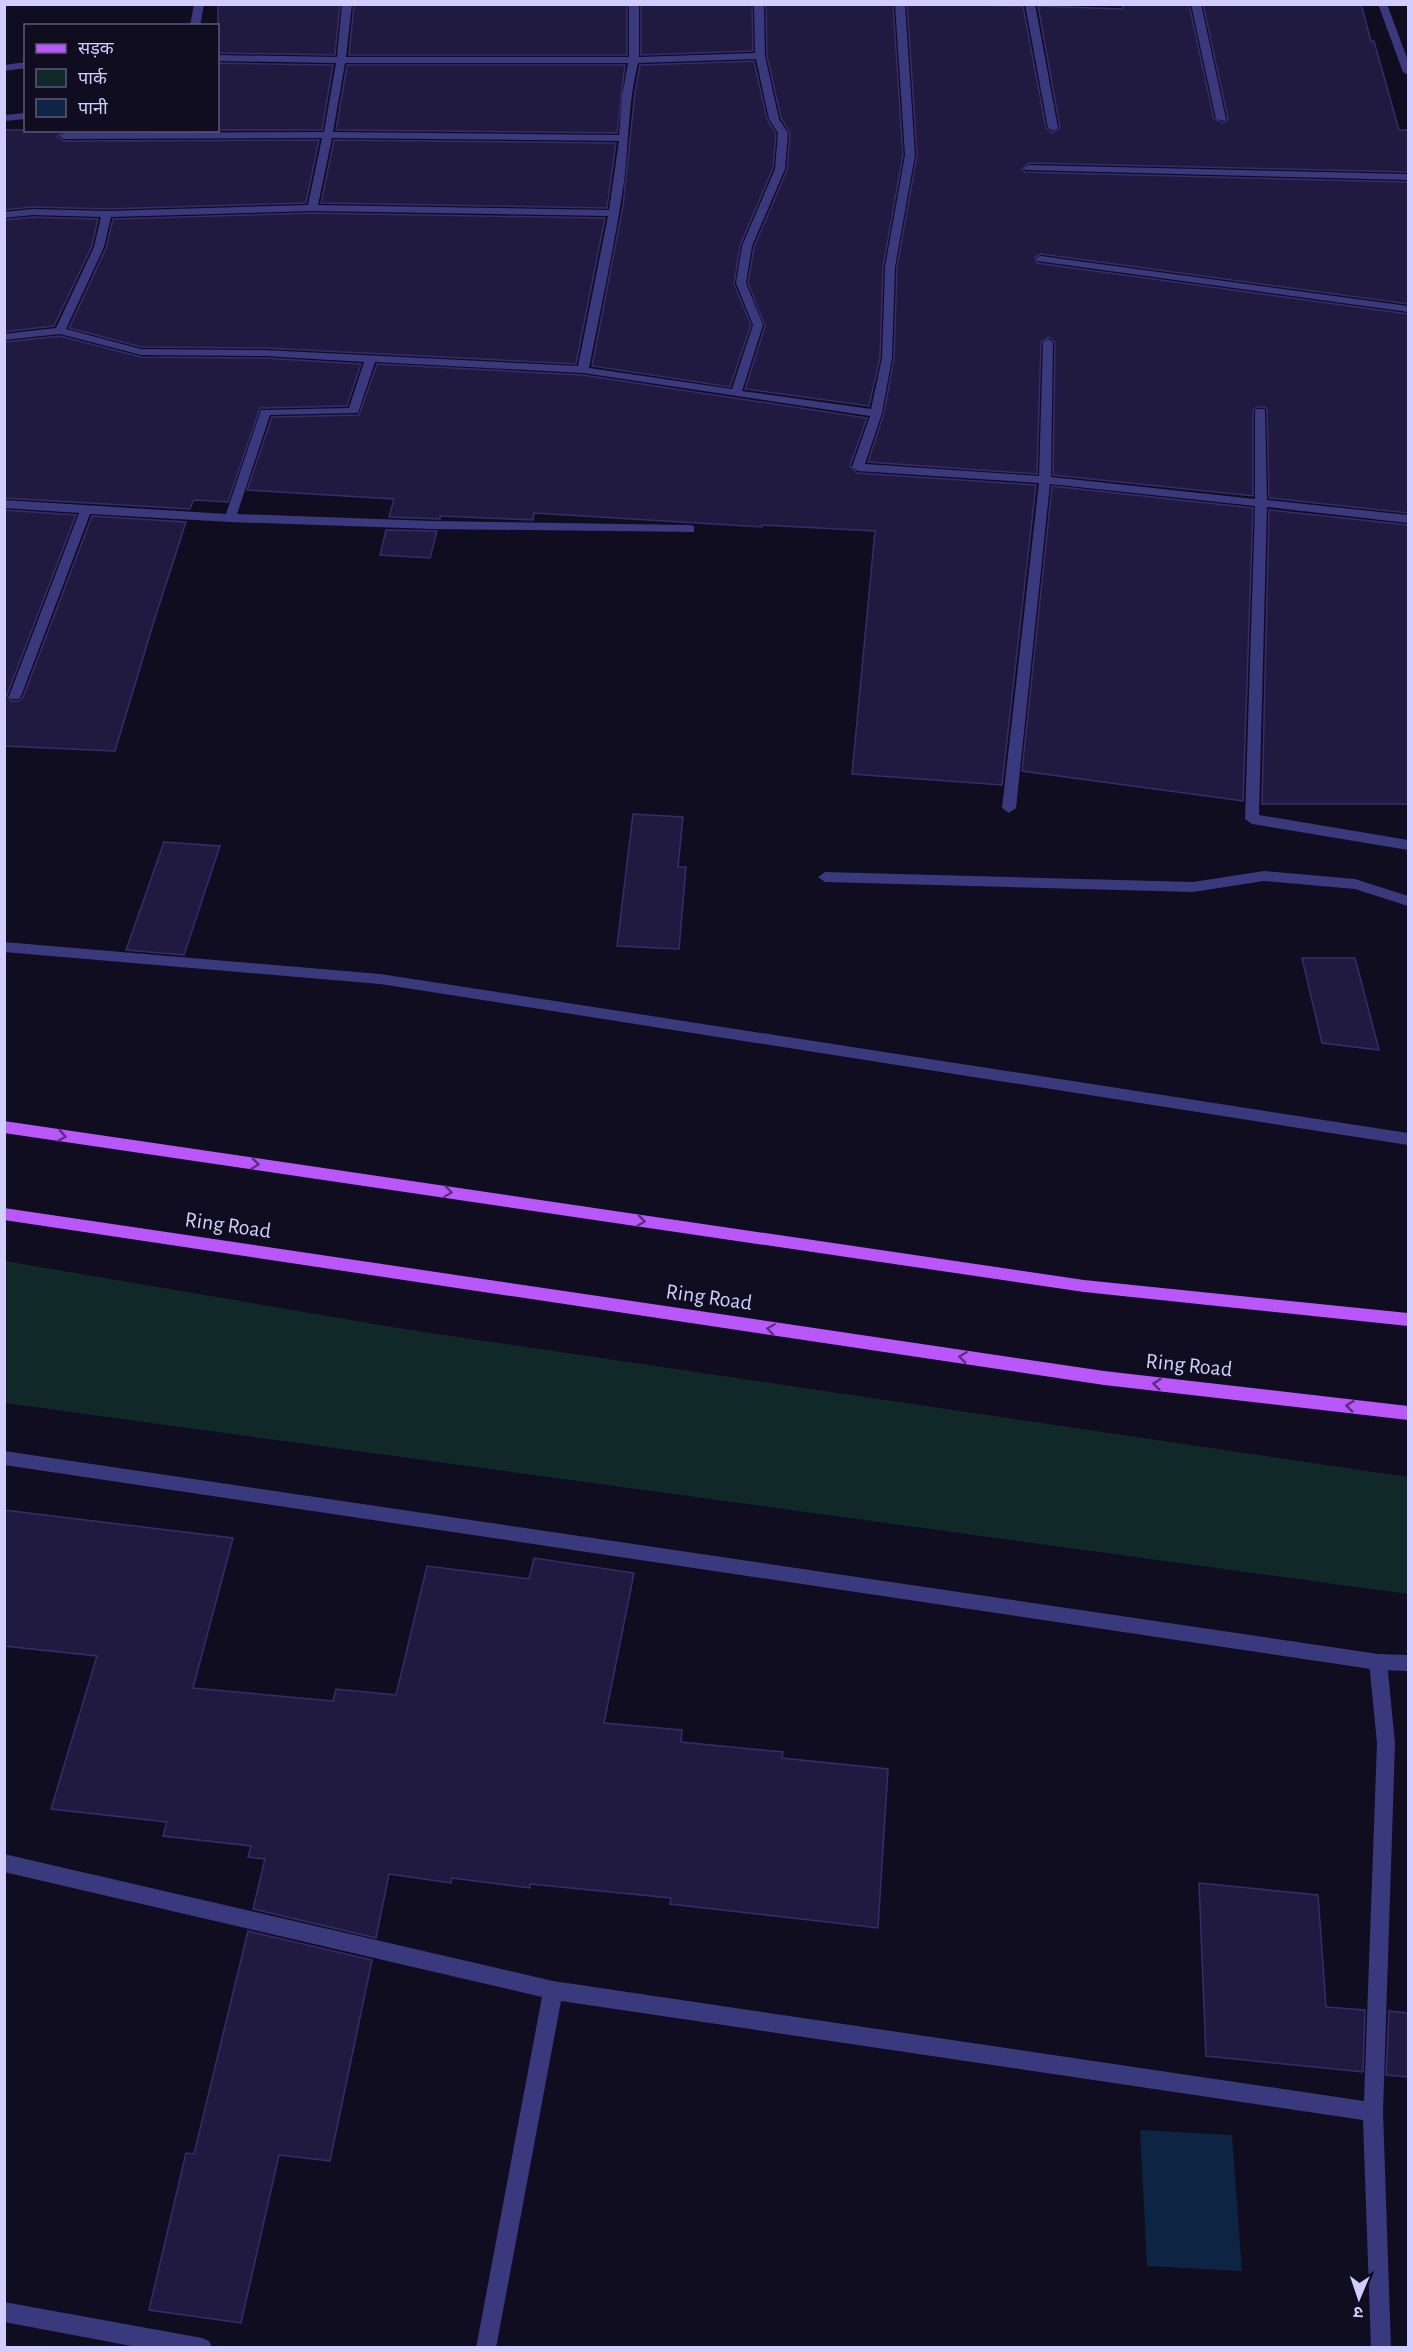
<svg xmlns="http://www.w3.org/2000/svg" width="1413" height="2352" viewBox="0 0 1413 2352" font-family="'Alegreya Sans','Noto Sans Devanagari',sans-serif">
<rect width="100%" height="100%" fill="#100d20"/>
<polygon fill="#102928" points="5,1261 404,1329 1408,1477 1408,1594 5,1403"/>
<polygon fill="#0d2443" points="1140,2130 1232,2135 1242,2271 1147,2266"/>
<g fill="#211a40" stroke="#372c6b" stroke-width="1.5">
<polygon points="218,4 340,4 335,55 218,53"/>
<polygon points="354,4 627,4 627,55 349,55"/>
<polygon points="641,4 752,4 753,51 641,55"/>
<polygon points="766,4 893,4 903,155 883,267 880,358 869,406 745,389 765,326 748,283 754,247 787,170 790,133 781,118 767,56"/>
<polygon points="907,4 1023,6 1046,128 1052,133 1060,128 1038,6 1123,9 1122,4 1189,4 1214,119 1223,123 1228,119 1203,4 1361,4 1371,41 1374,41 1399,130 1408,130 1408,172 1029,163 1022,169 1025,172 1408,182 1408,304 1041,254 1035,257 1037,263 1408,314 1408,513 1269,498 1267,409 1265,407 1257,407 1253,411 1253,496 1053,475 1055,342 1049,337 1041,342 1037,474 868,462 884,413 894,358 897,267 917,155"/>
<polygon points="754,61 767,119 776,134 773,168 740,246 734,284 751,325 730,387 592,366 623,206 635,92 640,65"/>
<polygon points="218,63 333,65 322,130 218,130"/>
<polygon points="347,65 625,65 617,133 336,130"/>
<polygon points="4,130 108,130 64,131 57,137 64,141 319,140 306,203 107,209 33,207 4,210"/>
<polygon points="334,140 616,143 607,208 321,203"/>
<polygon points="312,213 605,218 576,364 265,348 141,347 69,328 106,248 113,219"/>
<polygon points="33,217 98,219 92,246 54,326 4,332 4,220"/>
<polygon points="60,336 141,357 265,358 361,364 347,406 260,408 228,502 196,500 193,501 190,509 4,498 4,342"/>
<polygon points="377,364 583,375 867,418 850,466 857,473 1036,485 1002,785 852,774 875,531 762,525 762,527 534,513 533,520 440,516 440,519 389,517 394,499 247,490 272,417 359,415"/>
<polygon points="1052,486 1253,508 1243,801 1022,771"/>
<polygon points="4,510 76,515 7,695 11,701 19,701 23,697 92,516 186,522 154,621 115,751 4,746"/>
<polygon points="1269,510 1408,525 1408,804 1262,804"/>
<polygon points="386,530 437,531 430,558 380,555"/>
<polygon points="633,814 683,817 678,867 686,867 679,949 617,946"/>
<polygon points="164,842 220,846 184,955 126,950"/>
<polygon points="1302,958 1355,958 1379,1050 1322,1043"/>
<polygon points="4,1510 233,1538 193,1688 333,1701 336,1689 396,1695 427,1566 529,1579 534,1558 634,1573 604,1723 682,1730 681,1742 783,1752 782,1758 888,1769 878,1928 670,1904 671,1898 530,1884 530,1888 452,1878 451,1883 389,1874 376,1938 253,1909 265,1859 248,1857 251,1846 163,1836 167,1822 51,1809 97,1656 4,1646"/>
<polygon points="1199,1883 1318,1895 1326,2007 1365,2010 1363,2072 1206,2056"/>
<polygon points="248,1931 372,1960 330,2161 279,2155 241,2323 149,2310 186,2153 194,2154"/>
<polygon points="1389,2011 1408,2013 1408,2077 1386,2075"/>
</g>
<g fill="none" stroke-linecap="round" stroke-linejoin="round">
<polygon fill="#3a397d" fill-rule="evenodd" points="1264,871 1355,879 1408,896 1408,906 1355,889 1264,881 1193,892 825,882 818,877 825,872 1193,882"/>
<g fill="#3a397d" fill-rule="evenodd">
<polygon points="194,4 204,4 200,26 190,26"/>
<path d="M342 4H352L346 57H629V4H639V57L755 53 754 4H764L765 56 779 119 788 133 785 169 752 246 746 283 763 325 742 391 871 409 882 358 885 267 905 155 895 4H905L915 155 895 267 892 358 882 413 865 464 1039 476 1043 342 1048 339 1053 342 1051 477 1255 499V411L1257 409H1265L1267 500 1408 515V523L1267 507 1259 815 1408 840V850L1252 824 1245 819 1255 506 1050 484 1016 808 1009 813 1002 808 1039 483 858 471 852 467 870 416 583 373 375 362 358 413 270 415 237 514 433 521 690 525 694 526V532L433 529 230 522 90 514 21 696 19 699H11L9 696 79 513 4 508V500L226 514 261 410 349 408 364 362 265 356 141 355 60 334 4 340V334L56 328 94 247 101 217 33 215 4 218V212L33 209 107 211 308 205 322 138 64 139 59 136 64 133 324 132 336 63 218 61V55L337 57ZM756 59 769 119 778 133 775 169 742 246 736 283 753 325 732 389 589 368C601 306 615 244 624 182 629 142 628 101 638 63ZM345 63H628L622 97 619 135 333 132ZM332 138 619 141 609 210 318 205ZM312 211 608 216 578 366 265 350 141 349 66 329 104 247 111 217Z"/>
<polygon points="1025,4 1035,4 1058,128 1053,131 1048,128"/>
<polygon points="1191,4 1201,4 1226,119 1224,121 1216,119"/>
<polygon points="1378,4 1387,4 1408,61 1408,75 1403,72"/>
<polygon points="26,62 26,68 4,71 4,65"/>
<polygon points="26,113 26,119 4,121 4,115"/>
<polygon points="1029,165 1408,174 1408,180 1025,170 1024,168"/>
<polygon points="1041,256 1408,306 1408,312 1037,261 1037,257"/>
<polygon points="4,942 380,974 1408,1133 1408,1145 380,984 4,952"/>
<polygon points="1378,1654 1384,1656 1387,1662 1395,1743 1383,2112 1391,2348 1371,2348 1363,2120 561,2001 496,2348 476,2348 542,1997 4,1872 4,1854 553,1981 1364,2101 1377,1743 1369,1662 1372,1656"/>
<polygon points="4,2302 202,2338 209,2341 212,2348 142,2348 4,2322"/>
</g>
<polygon fill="#3a397d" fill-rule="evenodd" points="4,1451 1378,1654 1408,1655 1408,1671 1378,1670 4,1465"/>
<g fill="#b957fa" fill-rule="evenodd">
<polygon points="4,1121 1084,1280 1408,1313 1408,1326 1084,1292 4,1133"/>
<polygon points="4,1208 1104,1371 1408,1406 1408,1420 1104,1385 4,1220"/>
</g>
</g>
<defs><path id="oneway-chevron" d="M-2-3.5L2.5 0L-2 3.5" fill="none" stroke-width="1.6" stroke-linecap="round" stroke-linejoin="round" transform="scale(1.5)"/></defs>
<g stroke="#5c2e82">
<use href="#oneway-chevron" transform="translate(62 1136) rotate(8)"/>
<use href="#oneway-chevron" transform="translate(255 1164) rotate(8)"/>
<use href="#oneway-chevron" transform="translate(448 1192) rotate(8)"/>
<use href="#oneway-chevron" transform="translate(641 1221) rotate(8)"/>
<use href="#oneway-chevron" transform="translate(771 1329) rotate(-172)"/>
<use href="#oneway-chevron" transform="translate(963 1357) rotate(-172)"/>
<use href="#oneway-chevron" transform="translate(1157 1384) rotate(-174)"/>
<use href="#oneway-chevron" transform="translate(1350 1406) rotate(-174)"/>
</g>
<g text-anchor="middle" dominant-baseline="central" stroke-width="6" stroke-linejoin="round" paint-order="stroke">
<g font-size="22" fill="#d1cdfe" stroke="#100d20">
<text transform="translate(228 1225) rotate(8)">Ring Road</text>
<text transform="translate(709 1297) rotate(8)">Ring Road</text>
<text transform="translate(1189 1365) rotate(6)">Ring Road</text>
</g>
</g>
<rect width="1413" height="2352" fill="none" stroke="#d1cdfe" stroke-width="12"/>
<rect x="24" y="24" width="195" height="108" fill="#100d20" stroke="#5d5a79" stroke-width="1.5"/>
<rect x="36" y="44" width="30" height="9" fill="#b957fa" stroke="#5d5a79" stroke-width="1.5"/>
<text x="78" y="54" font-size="18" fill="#d1cdfe">सड़क</text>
<rect x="36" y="69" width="30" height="18" fill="#102928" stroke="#5d5a79" stroke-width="1.5"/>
<text x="78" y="84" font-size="18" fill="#d1cdfe">पार्क</text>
<rect x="36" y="99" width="30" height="18" fill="#0d2443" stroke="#5d5a79" stroke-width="1.5"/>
<text x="78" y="114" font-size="18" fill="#d1cdfe">पानी</text>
<g transform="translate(1359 2298) rotate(182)" stroke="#100d20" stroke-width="4.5" paint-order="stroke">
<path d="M0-4.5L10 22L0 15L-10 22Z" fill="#d1cdfe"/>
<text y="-9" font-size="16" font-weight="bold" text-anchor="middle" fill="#d1cdfe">उ</text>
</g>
</svg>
